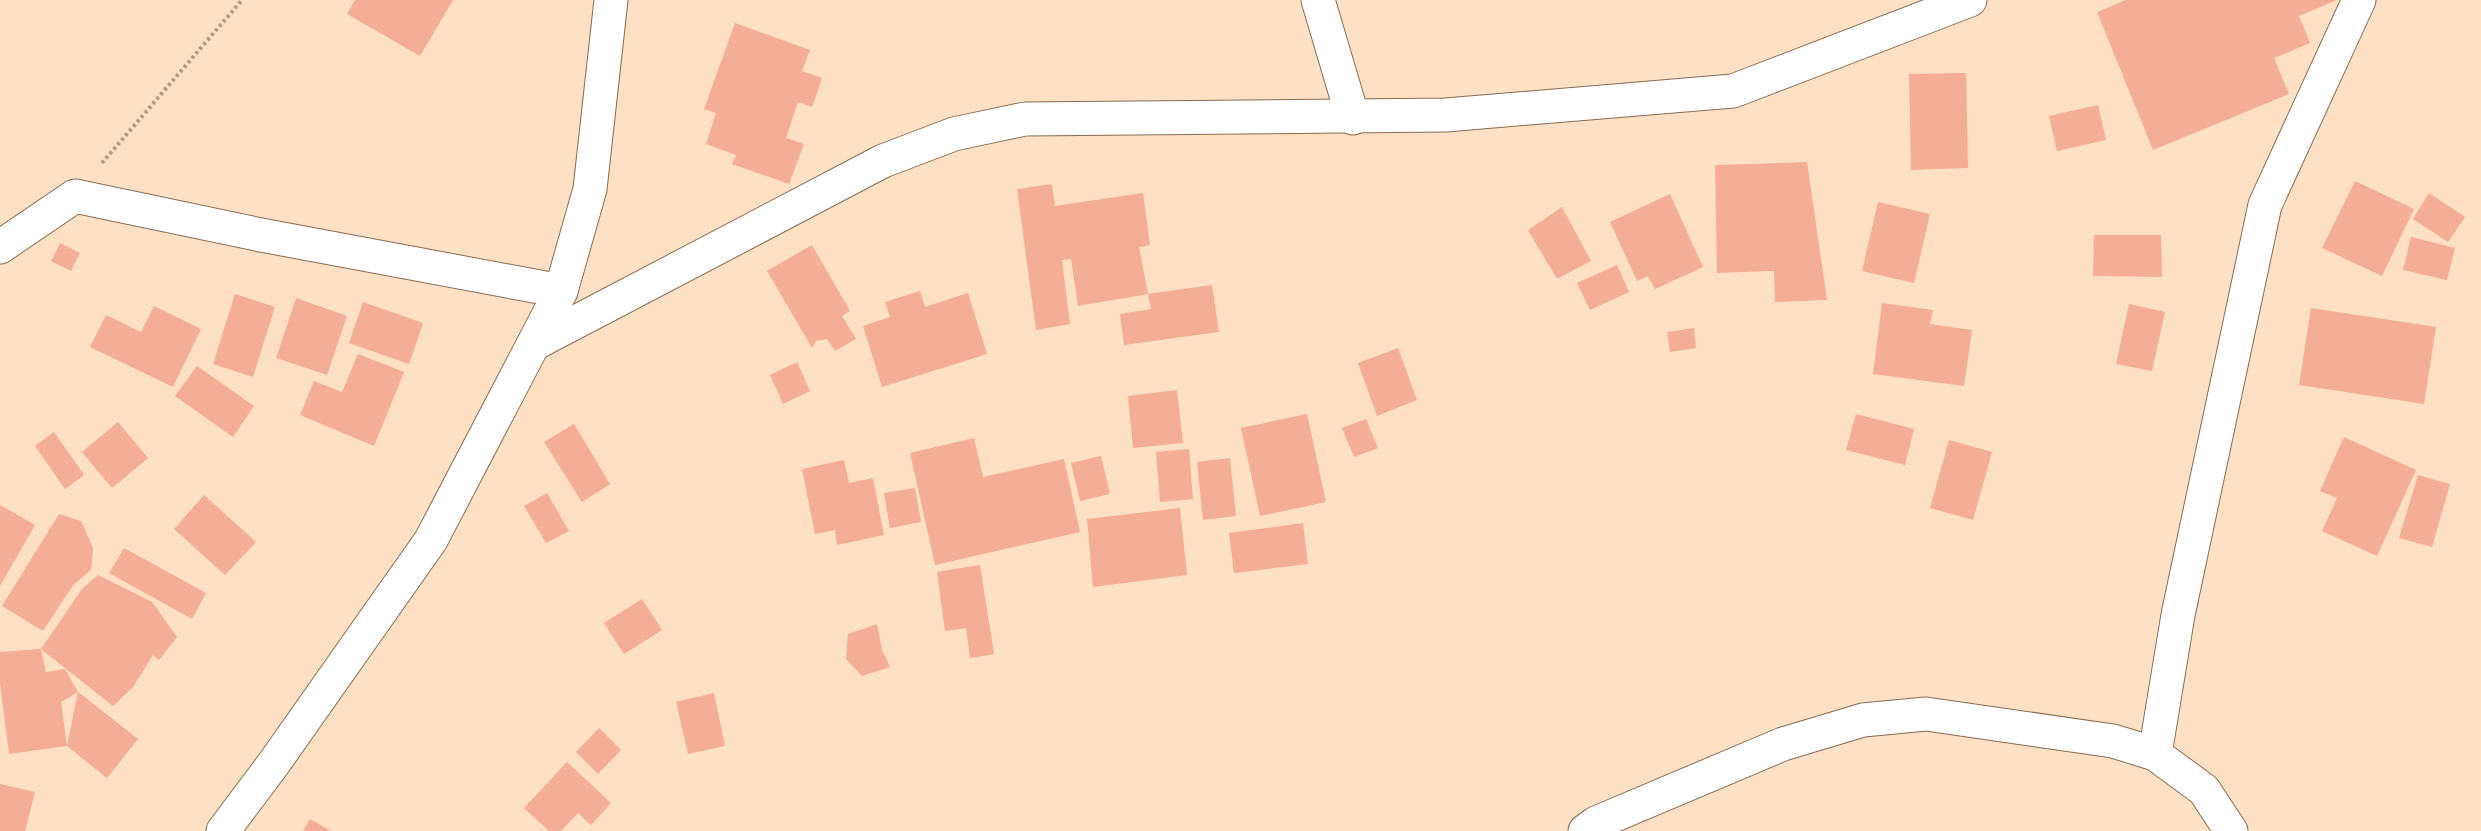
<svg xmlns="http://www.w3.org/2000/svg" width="2481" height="831" viewBox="0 0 2481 831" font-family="Rubik,sans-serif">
<rect width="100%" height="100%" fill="#fee0c4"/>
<g fill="#f4ad96">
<polygon points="355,0 453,0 420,56 347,14"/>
<polygon points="2126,0 2337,0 2299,16 2310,43 2274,58 2289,94 2153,150 2097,12"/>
<polygon points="735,23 810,50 802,71 822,78 812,107 798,102 786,138 804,144 789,184 732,164 736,155 706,144 716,113 704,109"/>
<polygon points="1966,73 1968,168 1911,170 1909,74"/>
<polygon points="2098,105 2106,140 2057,151 2049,116"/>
<polygon points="1807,162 1827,300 1775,302 1774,271 1717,273 1715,165"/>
<polygon points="2355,181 2414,209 2382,276 2322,248"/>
<polygon points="1052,184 1055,206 1143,193 1150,245 1139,247 1148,294 1078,306 1071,259 1062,260 1070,324 1036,330 1017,189"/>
<polygon points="2429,193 2465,217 2448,242 2413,219"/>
<polygon points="1670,194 1703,267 1655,289 1648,276 1637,281 1610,222"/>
<polygon points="1878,202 1930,214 1914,283 1862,271"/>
<polygon points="1562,207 1591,261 1557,279 1528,230"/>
<polygon points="2094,235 2161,235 2162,277 2093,276"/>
<polygon points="2411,237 2455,248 2447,280 2403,270"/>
<polygon points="60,243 80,253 71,271 51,261"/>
<polygon points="812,245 850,311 842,316 856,339 835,351 827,339 816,341 812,348 767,271"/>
<polygon points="1617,265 1629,292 1590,310 1577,283"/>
<polygon points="1212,285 1219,332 1124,345 1120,314 1151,309 1148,294"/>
<polygon points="920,291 925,307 968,293 987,354 882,387 863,326 890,317 885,302"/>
<polygon points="235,294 275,307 253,377 213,364"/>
<polygon points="296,298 347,316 327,375 276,358"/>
<polygon points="363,302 423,323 409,364 349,343"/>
<polygon points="1882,303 1933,310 1930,324 1972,330 1964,386 1873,374"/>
<polygon points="2129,304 2165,312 2152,371 2116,364"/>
<polygon points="154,306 201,329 173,387 90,347 106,315 141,332"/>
<polygon points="2311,308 2436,327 2424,404 2299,385"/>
<polygon points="1694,328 1696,348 1670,352 1667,332"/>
<polygon points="1398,348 1417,400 1377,416 1358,363"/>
<polygon points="358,354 404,372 374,446 300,415 314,381 342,392"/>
<polygon points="797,362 810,391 783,404 770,375"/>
<polygon points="197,366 254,406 233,437 175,396"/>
<polygon points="1177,390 1183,443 1133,448 1128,396"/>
<polygon points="1307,414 1326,502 1260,516 1241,428"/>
<polygon points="1856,414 1914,429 1905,465 1846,450"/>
<polygon points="1366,419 1378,448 1354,457 1342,428"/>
<polygon points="118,422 148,458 112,488 82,452"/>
<polygon points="574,424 610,484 582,502 544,442"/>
<polygon points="54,432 84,475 65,489 35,446"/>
<polygon points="2344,437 2416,470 2377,556 2322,531 2337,498 2320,491"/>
<polygon points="974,438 983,477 1064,459 1080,532 935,565 910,453"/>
<polygon points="1949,440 1992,452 1973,520 1930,508"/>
<polygon points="1189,449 1193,499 1160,502 1156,452"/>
<polygon points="1101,456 1110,494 1080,501 1071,463"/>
<polygon points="1230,458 1236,516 1203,520 1197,462"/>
<polygon points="844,460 849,483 873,478 884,535 837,545 835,530 815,534 802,469"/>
<polygon points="2418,475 2450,484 2432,547 2399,538"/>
<polygon points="915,488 921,522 890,528 884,493"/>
<polygon points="547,493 569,531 546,543 524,506"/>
<polygon points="204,495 256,542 225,575 174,529"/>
<polygon points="0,505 35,525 0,586"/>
<polygon points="1180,508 1187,575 1093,587 1087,519"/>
<polygon points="59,514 81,521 93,548 91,570 73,585 43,631 2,606"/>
<polygon points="1303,523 1308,564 1234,573 1229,533"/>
<polygon points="124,548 206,593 192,619 109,573"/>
<polygon points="980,565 994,654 970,658 966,628 945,631 937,572"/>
<polygon points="98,575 152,602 177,637 159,660 153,655 133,687 113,706 41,649 82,589"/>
<polygon points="642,599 662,630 624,654 604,623"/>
<polygon points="877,624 882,650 890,667 862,676 846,659 848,634"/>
<polygon points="41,649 46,672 65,669 78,692 61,702 67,746 9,754 0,683 0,652"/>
<polygon points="78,692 138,739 107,778 67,746"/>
<polygon points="714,693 725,746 688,754 676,702"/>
<polygon points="599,728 621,750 598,774 576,752"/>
<polygon points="567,762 611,803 591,825 578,813 561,831 549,831 524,808"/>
<polygon points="0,784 35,792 25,831 0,831"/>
<polygon points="310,819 331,831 303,831"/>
</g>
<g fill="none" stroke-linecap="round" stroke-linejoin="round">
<g stroke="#856b52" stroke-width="35">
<g id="minor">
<polyline points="1318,0 1353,118"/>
<polyline points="0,247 75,196 261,235 561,291"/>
<polyline points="534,344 883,161 954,134 1025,119 1446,115 1733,91 1970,0"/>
<polyline points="2155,754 2178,615 2265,205 2359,0"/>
<polyline points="1585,831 1596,823 1783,744 1863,720 1926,714 2113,741 2155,754 2204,790 2231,831"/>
</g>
</g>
<g stroke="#856b52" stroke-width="35">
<polyline id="tertiary" points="223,831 274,763 431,540 561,291 590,189 611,0"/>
</g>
<polyline stroke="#b19a85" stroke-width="4" stroke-dasharray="3 3" stroke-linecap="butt" points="102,163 242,0"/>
<use href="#minor" stroke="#fff" stroke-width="33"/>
<use href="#tertiary" stroke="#fff" stroke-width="33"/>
</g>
</svg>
